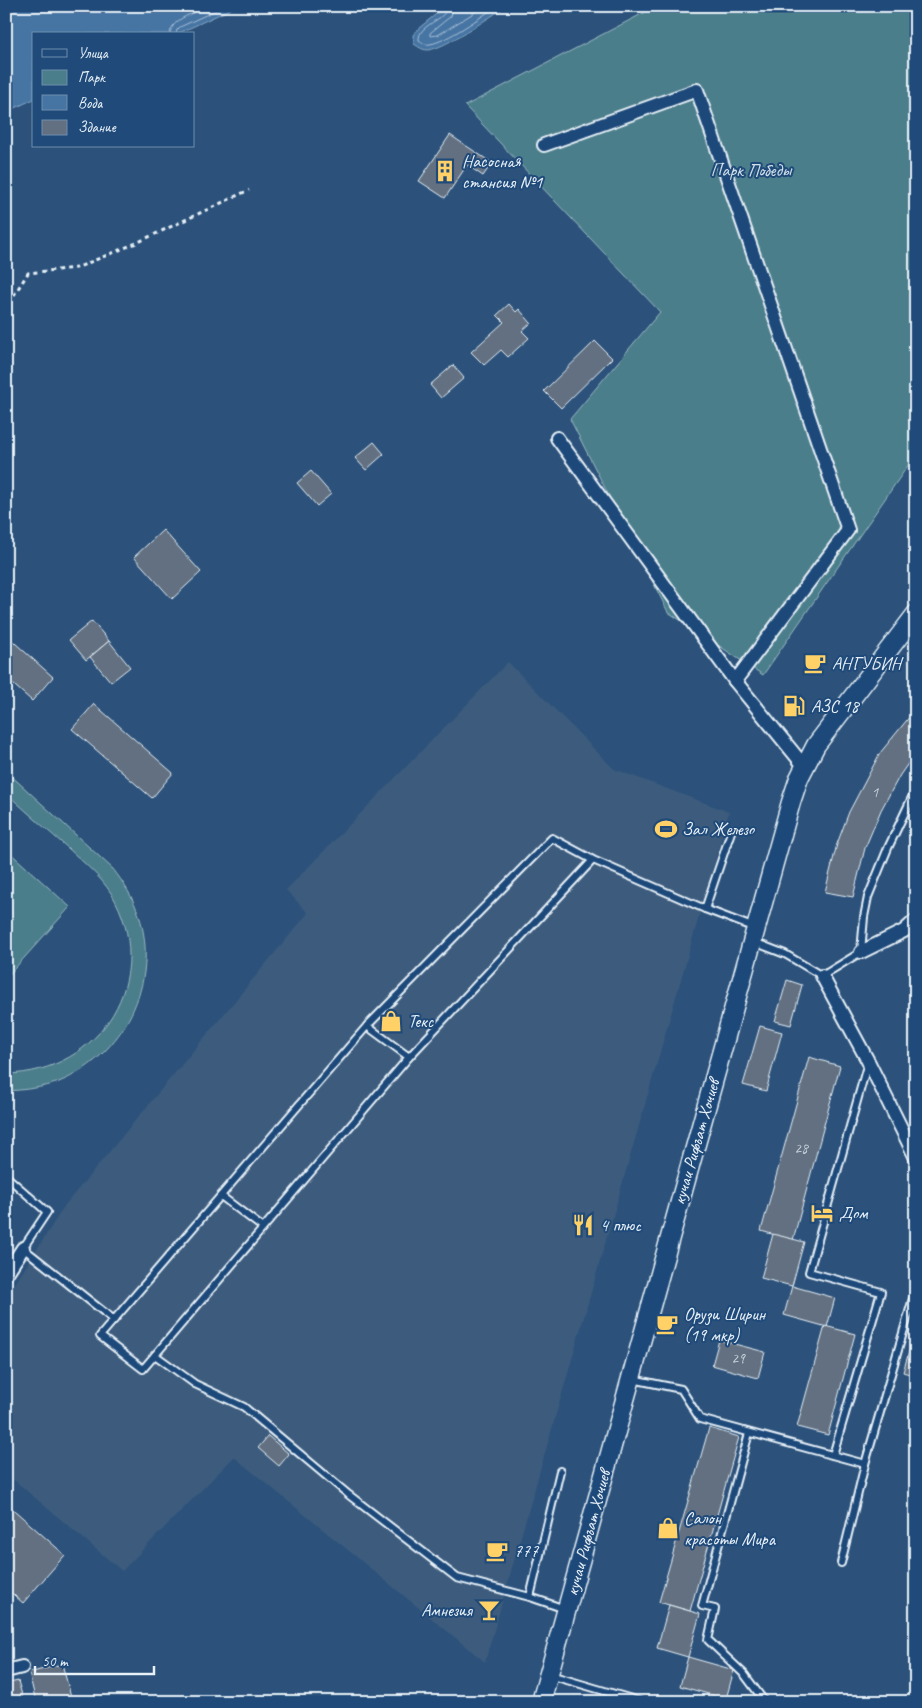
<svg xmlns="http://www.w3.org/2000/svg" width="922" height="1708" viewBox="0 0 922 1708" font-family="Caveat,sans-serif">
<rect width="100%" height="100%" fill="#2c527b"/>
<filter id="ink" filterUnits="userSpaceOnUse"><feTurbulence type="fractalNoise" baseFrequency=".02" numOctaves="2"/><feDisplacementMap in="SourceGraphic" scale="10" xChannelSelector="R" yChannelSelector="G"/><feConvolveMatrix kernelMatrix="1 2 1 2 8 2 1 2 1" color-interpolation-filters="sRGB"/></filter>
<g filter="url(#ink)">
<polygon fill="#3c5b7d" points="508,662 614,769 729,812 485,1662 234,1457 122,1571 15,1481 6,1475 6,1298 65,1205 308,913 286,890"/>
<g fill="#4b7e8b" stroke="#9ab8c2">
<polygon points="657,6 916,6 916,454 763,675 668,612 570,419 660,312 465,106"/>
<path d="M6 771 113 869C124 883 133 898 139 915 161 982 123 1056 59 1082 42 1088 24 1090 6 1091V1074C101 1073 161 976 111 893 100 876 84 863 69 849 48 831 27 812 6 793Z"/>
<polygon points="6,849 70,907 6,978"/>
</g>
<g fill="#4775a3" stroke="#87a7c5">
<polygon points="6,6 237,6 177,34 34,34 34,99 6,112"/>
<path d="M446 6H507C491 16 444 49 428 50 422 50 419 47 414 44L413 35 419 28Z"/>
</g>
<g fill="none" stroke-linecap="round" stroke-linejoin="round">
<g stroke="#a8bfd6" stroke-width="1">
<path d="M448 6C446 21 418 24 419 40 423 43 425 45 430 44 446 42 482 16 497 6"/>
<polyline points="454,6 451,16 430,33 430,36 438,35 485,6"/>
<path d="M170 34C171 18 197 12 210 6"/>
<polyline points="176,34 177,30 180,27 225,6"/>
</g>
</g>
<g fill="#627081" stroke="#e8f1f8">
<polygon points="450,135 492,163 483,176 467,165 445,198 419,181"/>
<polygon points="509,304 516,312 519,309 531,323 522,331 529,338 508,357 501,350 484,365 471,352 504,322 497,315"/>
<polygon points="595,341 612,358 561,408 544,391"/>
<polygon points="453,365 464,378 441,398 430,385"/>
<polygon points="374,442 384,454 366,470 355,458"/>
<polygon points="311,471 331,494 317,506 297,483"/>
<polygon points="163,530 201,572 172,599 134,557"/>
<polygon points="92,621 109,641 86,660 69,640"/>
<polygon points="6,635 53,677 32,701 6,678"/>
<polygon points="109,641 130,667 111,682 90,657"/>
<polygon points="94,704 173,773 152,798 72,729"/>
<polygon points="916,709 916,752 900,775 881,810 865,848 853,897 825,892 837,844 849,812 880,753"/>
<polygon points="787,980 802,985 791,1025 775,1021"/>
<polygon points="760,1026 782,1032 766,1091 743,1085"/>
<polygon points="809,1057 840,1066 793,1240 761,1231"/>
<polygon points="773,1234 804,1242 792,1286 761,1278"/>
<polygon points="792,1286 835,1298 827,1327 784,1315"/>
<polygon points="825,1326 855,1334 828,1435 797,1427"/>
<polygon points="916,1328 916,1376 903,1372"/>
<polygon points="719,1340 765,1352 758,1378 712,1365"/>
<polygon points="709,1428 739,1437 690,1611 659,1602"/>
<polygon points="268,1436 289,1454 279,1466 258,1448"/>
<polygon points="6,1503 65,1555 23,1603 6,1588"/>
<polygon points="669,1605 700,1614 688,1657 657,1648"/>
<polygon points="688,1657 734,1670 726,1699 680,1686"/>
<polygon points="62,1664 72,1700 64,1702 36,1702 29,1673"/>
<polygon points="18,1681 24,1702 6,1702 6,1684"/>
</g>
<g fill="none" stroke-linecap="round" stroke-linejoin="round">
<g stroke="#e8f1f8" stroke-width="10">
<g id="lane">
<polyline points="593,860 552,838 367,1026 100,1336 143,1369 409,1057 593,860 705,909 755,928"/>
<polyline points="705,909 732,829"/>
<polyline points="754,942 785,954 822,976 861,952 864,917 868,897 888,848 916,789"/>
<polyline points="367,1026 409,1057"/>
<polyline points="6,1176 47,1212 23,1248 114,1320"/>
<polyline points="221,1196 262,1227"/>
<polyline points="155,1355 195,1384 244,1407 349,1495 457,1578 530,1597 565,1609"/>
<polyline points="632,1379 681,1389 700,1419 865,1464 841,1563"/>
<polyline points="749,1433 702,1606 715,1609 708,1640 744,1674 762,1698 761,1702"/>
<polyline points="833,1455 881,1292 809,1272 868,1062"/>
<polyline points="865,1464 916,1288"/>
<polyline points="530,1597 560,1471"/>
<polyline points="550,1675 642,1702"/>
</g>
</g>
<g stroke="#e8f1f8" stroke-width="16">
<g id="street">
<polyline points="544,145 697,90 848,530 735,681 805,767"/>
<polyline points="557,438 735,681"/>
<polyline points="861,952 904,931 916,920"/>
<polyline points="822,976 868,1061 916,1158"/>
<polyline points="6,1274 23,1248"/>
<polyline points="6,1671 22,1667"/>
</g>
</g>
<g stroke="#e8f1f8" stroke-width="21">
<polyline id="secondary" points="541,1702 791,802 799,778 816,745 916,614"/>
</g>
<polyline stroke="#e8f1f8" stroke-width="3" stroke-dasharray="4 4" stroke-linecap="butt" points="6,298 14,295 28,273 76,268 134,244 249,190"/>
<use href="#lane" stroke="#1f4a7a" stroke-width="6"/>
<use href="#street" stroke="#1f4a7a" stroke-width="12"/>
<use href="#secondary" stroke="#1f4a7a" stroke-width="18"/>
</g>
</g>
<defs>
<g id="building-bare" transform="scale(1.725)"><path d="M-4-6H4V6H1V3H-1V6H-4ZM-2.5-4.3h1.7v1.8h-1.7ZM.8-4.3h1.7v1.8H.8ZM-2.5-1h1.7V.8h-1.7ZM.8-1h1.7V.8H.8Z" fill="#ffd166" stroke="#1f4a7a" stroke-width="2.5" paint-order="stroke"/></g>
<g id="cafe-bare" transform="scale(1.725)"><path d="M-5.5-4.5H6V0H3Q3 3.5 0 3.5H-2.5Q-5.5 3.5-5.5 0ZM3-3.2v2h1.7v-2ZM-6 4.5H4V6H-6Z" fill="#ffd166" stroke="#1f4a7a" stroke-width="2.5" paint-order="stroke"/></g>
<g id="fuel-bare" transform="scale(1.725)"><path d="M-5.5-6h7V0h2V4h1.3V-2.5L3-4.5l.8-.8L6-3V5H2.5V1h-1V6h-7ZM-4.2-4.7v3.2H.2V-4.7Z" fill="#ffd166" stroke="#1f4a7a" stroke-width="2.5" paint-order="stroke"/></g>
<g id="stadium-bare" transform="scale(1.725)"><path d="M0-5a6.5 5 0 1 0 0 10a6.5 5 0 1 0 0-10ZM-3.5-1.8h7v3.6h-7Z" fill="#ffd166" stroke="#1f4a7a" stroke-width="2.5" paint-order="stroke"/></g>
<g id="shop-bare" transform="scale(1.725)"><path d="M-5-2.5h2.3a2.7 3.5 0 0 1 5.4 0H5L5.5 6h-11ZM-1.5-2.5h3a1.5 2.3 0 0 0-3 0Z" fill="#ffd166" stroke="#1f4a7a" stroke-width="2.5" paint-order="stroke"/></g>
<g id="hotel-bare" transform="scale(1.725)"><path d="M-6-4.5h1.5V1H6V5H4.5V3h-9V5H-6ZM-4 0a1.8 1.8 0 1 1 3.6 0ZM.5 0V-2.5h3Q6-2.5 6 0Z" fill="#ffd166" stroke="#1f4a7a" stroke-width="2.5" paint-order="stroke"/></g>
<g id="restaurant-bare" transform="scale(1.725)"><path d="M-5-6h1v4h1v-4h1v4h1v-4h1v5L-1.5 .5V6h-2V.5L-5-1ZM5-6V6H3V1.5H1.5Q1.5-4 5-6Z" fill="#ffd166" stroke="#1f4a7a" stroke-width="2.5" paint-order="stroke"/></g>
<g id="bar-bare" transform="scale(1.725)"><path d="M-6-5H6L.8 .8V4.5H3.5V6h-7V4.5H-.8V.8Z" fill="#ffd166" stroke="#1f4a7a" stroke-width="2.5" paint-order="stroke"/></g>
</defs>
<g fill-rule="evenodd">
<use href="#building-bare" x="445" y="171"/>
<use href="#cafe-bare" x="815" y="663"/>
<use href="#fuel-bare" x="794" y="706"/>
<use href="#stadium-bare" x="666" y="829"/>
<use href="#shop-bare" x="391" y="1021"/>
<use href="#hotel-bare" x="822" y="1213"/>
<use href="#restaurant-bare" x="583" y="1225"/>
<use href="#cafe-bare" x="667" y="1324"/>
<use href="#shop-bare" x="668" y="1528"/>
<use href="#cafe-bare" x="497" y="1551"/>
<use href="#bar-bare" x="489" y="1610"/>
</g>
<g text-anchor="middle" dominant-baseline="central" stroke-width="4" stroke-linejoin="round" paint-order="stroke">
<g font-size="15" fill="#c6d1da">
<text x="875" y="792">1</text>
<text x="801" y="1148">28</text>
<text x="738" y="1358">29</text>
</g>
<g font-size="18" fill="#e8f1f8" stroke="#1f4a7a" text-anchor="start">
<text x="462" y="161">Насосная<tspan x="462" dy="21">стансия №1</tspan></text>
<text x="832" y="663">АНГУБИН</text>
<text x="811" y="706">АЗС 18</text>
<text x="682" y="829">Зал Железо</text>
<text x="408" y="1021">Текс</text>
<text x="839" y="1213">Дом</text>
<text x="600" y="1225">4 плюс</text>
<text x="684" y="1314">Орузи Ширин<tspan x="684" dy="21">(19 мкр)</tspan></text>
<text x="684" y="1518">Салон<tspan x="684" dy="21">красоты Мира</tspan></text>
<text x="514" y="1551">777</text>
<text x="472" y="1610" text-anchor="end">Амнезия</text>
</g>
<g font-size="18" fill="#d0e0e8" stroke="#1f4a7a">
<text x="751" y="170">Парк Победы</text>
</g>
<g font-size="18" fill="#e8f1f8" stroke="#1f4a7a">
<text transform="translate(696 1142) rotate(-74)">кучаи Рифъат Хочиев</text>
<text transform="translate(588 1533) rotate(-75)">кучаи Рифъат Хочиев</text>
</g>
</g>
<rect width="922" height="1708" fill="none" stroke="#1f4a7a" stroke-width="25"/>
<rect x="12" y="12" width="897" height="1683" fill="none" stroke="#e8f1f8" stroke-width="2" filter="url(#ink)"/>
<rect x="32" y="32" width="162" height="115" fill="#1f4a7a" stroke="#6f8dac"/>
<rect x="42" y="49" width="25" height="8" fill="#1f4a7a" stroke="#6f8dac"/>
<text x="78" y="58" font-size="15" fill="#e8f1f8">Улица</text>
<rect x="42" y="70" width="25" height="15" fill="#4b7e8b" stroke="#6f8dac"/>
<text x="78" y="82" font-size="15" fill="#e8f1f8">Парк</text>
<rect x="42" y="95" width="25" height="15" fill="#4775a3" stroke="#6f8dac"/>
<text x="78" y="108" font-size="15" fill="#e8f1f8">Вода</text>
<rect x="42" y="120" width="25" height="15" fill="#627081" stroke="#6f8dac"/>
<text x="78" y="132" font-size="15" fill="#e8f1f8">Здание</text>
<path d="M35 1666v8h119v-8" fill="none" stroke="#e8f1f8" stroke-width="2.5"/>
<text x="42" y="1666" font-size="15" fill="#e8f1f8" stroke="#1f4a7a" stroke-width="4" paint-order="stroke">50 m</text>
</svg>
